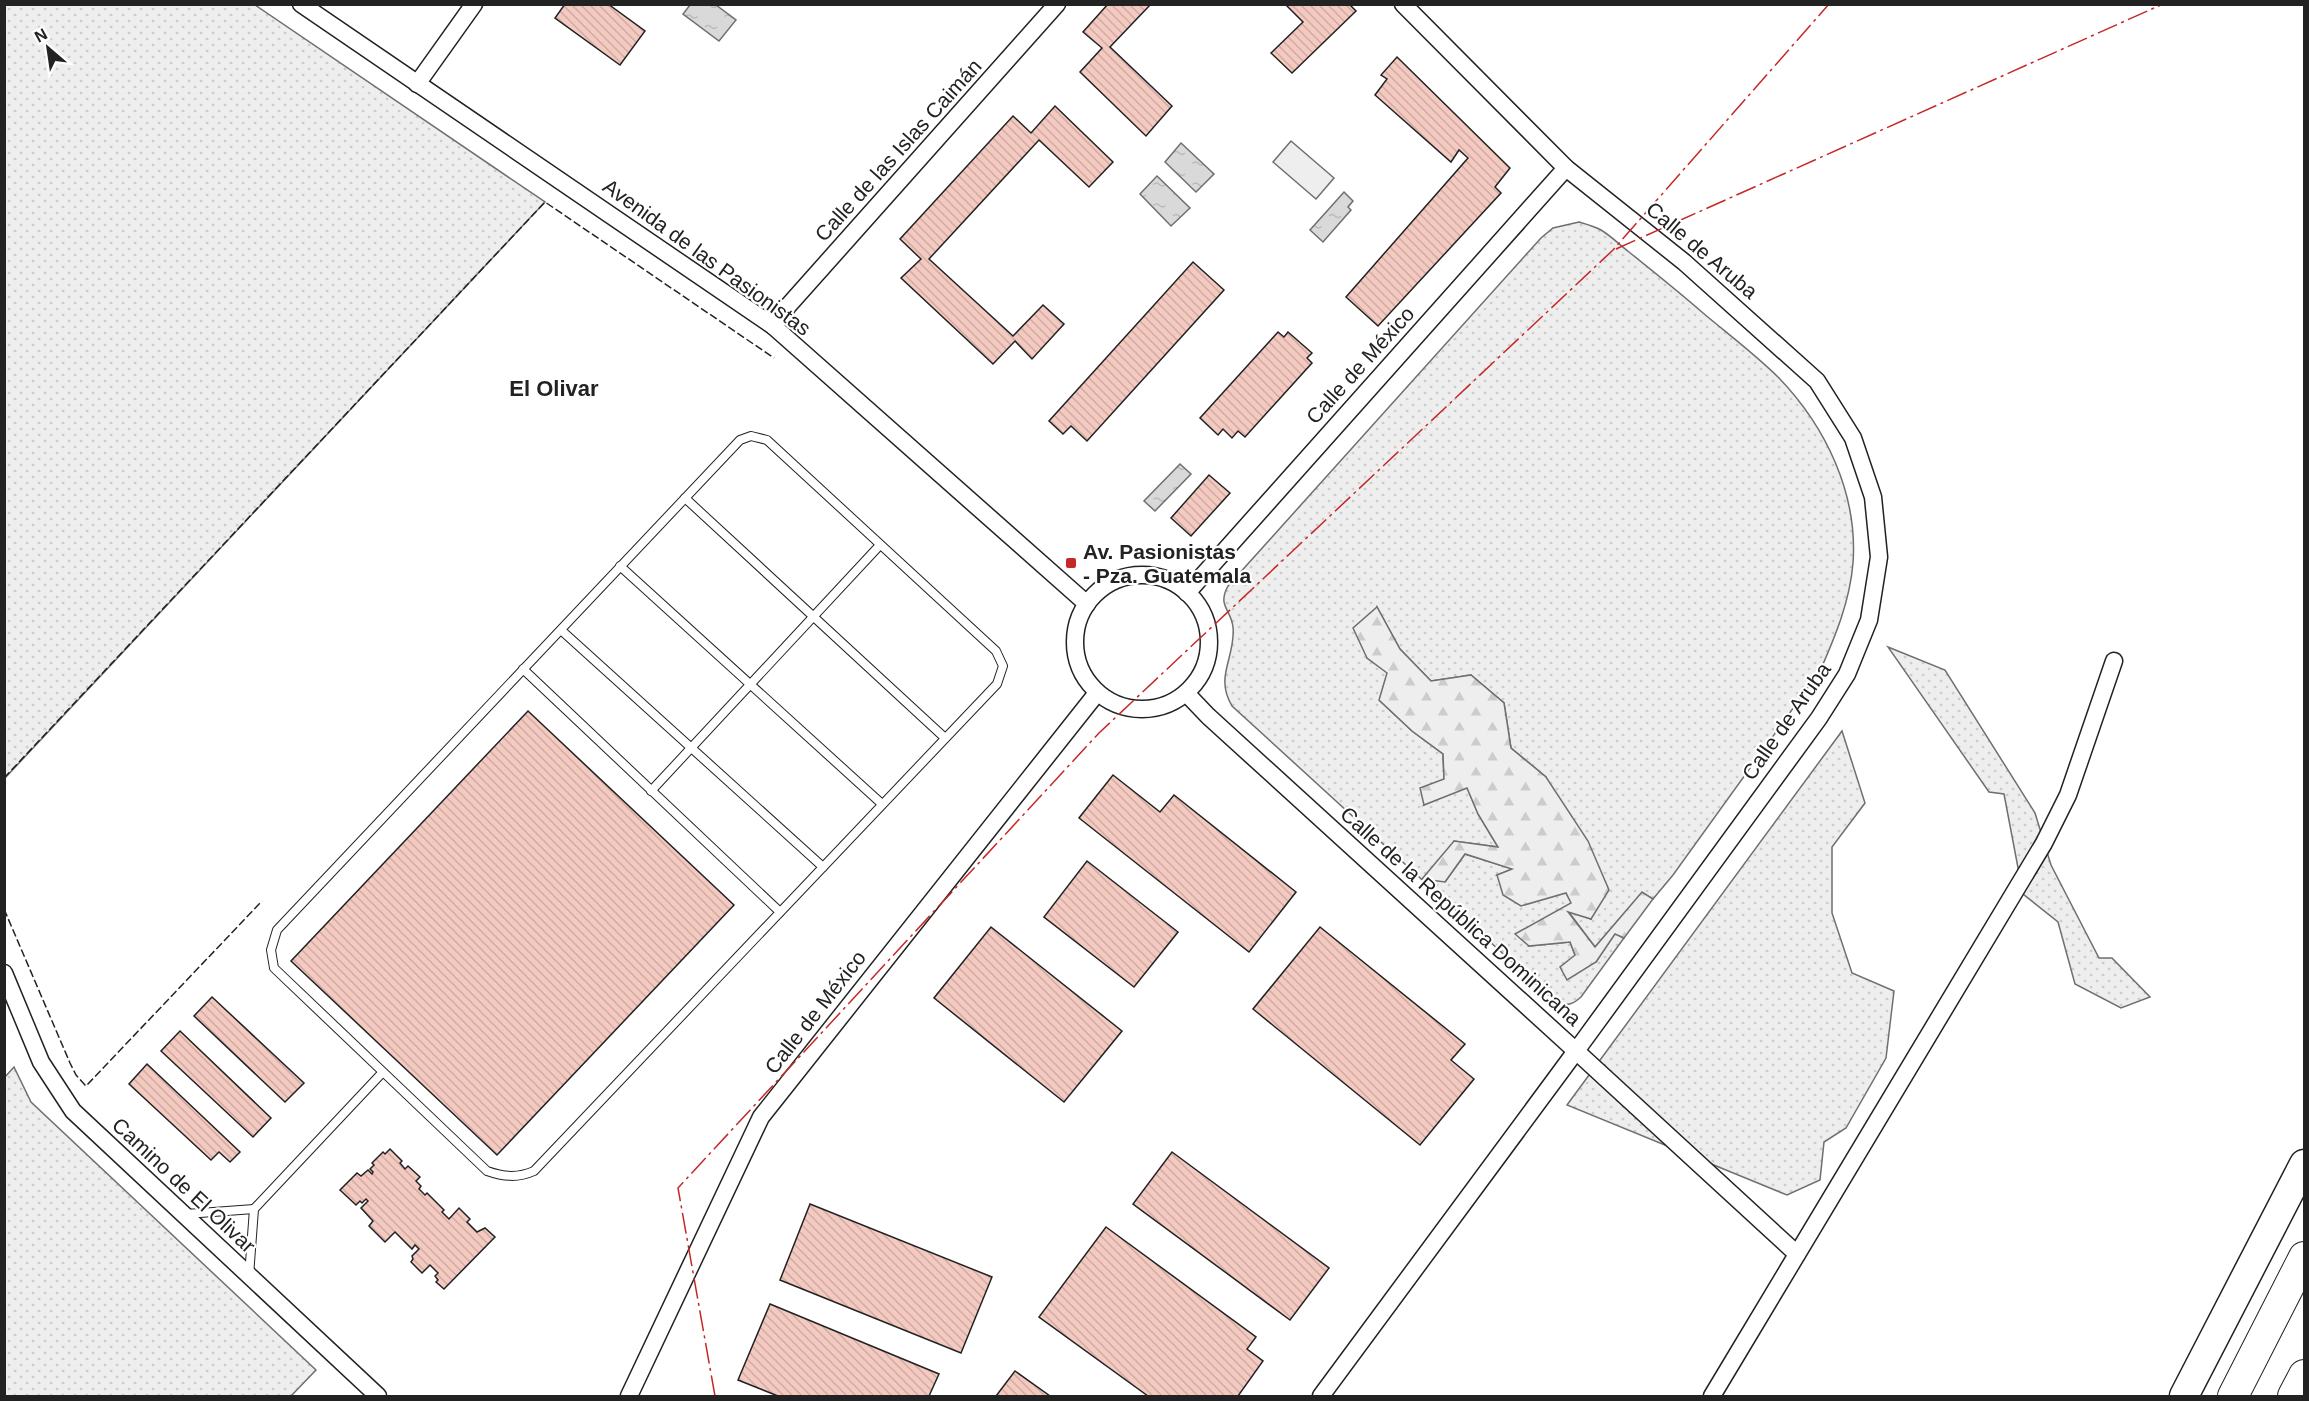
<svg xmlns="http://www.w3.org/2000/svg" width="2309" height="1401" viewBox="0 0 2309 1401" font-family="Helvetica,sans-serif">
<defs>
<pattern id="green-dots" width="8" height="8" patternUnits="userSpaceOnUse" patternTransform="scale(1.5)"><rect width="8" height="8" fill="#eee"/><path d="M2 2h.1M6 6h.1" fill="none" stroke="#ccc" stroke-width="1.8" stroke-linecap="round"/></pattern>
<pattern id="forest-firs" width="22" height="20" patternUnits="userSpaceOnUse" patternTransform="scale(1.5)"><rect width="22" height="20" fill="#eee"/><path d="M5 1l3.5 6h-7zM16 11l3.5 6h-7z" fill="#ccc"/></pattern>
<pattern id="water-ripples" width="26" height="14" patternUnits="userSpaceOnUse" patternTransform="scale(1.5)"><rect width="26" height="14" fill="#d9d9d9"/><path d="M2 4q2-2 4 0t4 0M15 11q2-2 4 0t4 0" fill="none" stroke="#bababa"/></pattern>
<pattern id="building-back-hatch" width="6" height="6" patternUnits="userSpaceOnUse" patternTransform="scale(1.5)"><rect width="6" height="6" fill="#f3c9c0"/><path d="M-1 5l2 2M0 0l6 6M5-1l2 2" fill="none" stroke="#d0aca5"/></pattern>
</defs>
<rect width="100%" height="100%" fill="#fff"/>
<g fill="url(#green-dots)" stroke="#6f6f6f" stroke-width="1.5">
<polygon points="5,4 255,5 545,202 5,778"/>
<path d="M1579 222C1586 224 1594 226 1601 230 1611 236 1620 245 1629 252 1654 272 1679 292 1703 313 1728 334 1756 355 1779 378 1826 427 1858 494 1853 563 1850 601 1835 637 1820 671L1673 875 1653 899 1642 893 1595 947 1568 911 1591 919 1546 777 1511 748 1504 703 1471 675 1431 681 1400 649 1377 607 1367 658 1388 673 1380 701 1412 731 1443 754 1444 779 1424 805 1467 787 1478 814 1498 847 1454 841 1445 882 1465 854 1513 869 1497 875 1566 893 1572 903 1529 946 1570 942 1575 955 1596 962 1615 933 1624 938 1581 997C1573 1004 1569 1006 1557 1003L1232 706C1214 676 1236 657 1233 627 1231 609 1217 606 1228 586L1541 238 1553 228Z"/>
<polygon points="1888,647 1945,670 2035,813 2051,865 2099,958 2112,958 2150,997 2121,1008 2075,984 2058,922 2023,894 2004,794 1989,792"/>
<polygon points="1842,731 1865,803 1832,847 1832,913 1852,973 1894,991 1886,1058 1846,1128 1824,1142 1820,1180 1787,1195 1567,1105"/>
<polygon points="14,1067 31,1102 316,1370 291,1396 5,1396 4,1078"/>
</g>
<polygon fill="url(#forest-firs)" stroke="#6f6f6f" stroke-width="1.5" points="1377,607 1400,649 1431,681 1471,675 1504,703 1511,748 1546,777 1588,841 1609,890 1591,919 1568,912 1595,947 1642,892 1653,899 1624,938 1615,934 1596,962 1567,980 1560,967 1575,955 1570,942 1529,946 1515,934 1571,903 1566,893 1521,906 1503,895 1497,875 1512,869 1465,854 1445,882 1422,879 1454,841 1498,847 1478,814 1467,788 1424,805 1420,788 1444,779 1443,754 1412,731 1379,700 1387,673 1367,658 1353,628"/>
<polygon fill="#eee" stroke="#6f6f6f" stroke-width="1.5" points="1291,141 1334,178 1316,199 1273,162"/>
<g fill="url(#water-ripples)" stroke="#6f6f6f" stroke-width="1.5">
<polygon points="690,5 716,5 736,20 719,41 683,14"/>
<polygon points="1181,143 1214,174 1196,192 1165,162"/>
<polygon points="1157,176 1190,208 1171,226 1140,194"/>
<polygon points="1344,192 1353,201 1348,207 1351,210 1323,242 1310,230"/>
<polygon points="1180,464 1191,474 1155,511 1144,501"/>
</g>
<g fill="url(#building-back-hatch)" stroke="#222" stroke-width="1.5">
<polygon points="565,4 608,4 645,31 620,65 555,18"/>
<polygon points="1108,4 1151,4 1110,47 1172,106 1146,136 1080,72 1102,48 1083,32"/>
<polygon points="1285,4 1349,4 1356,11 1292,73 1271,53 1303,22"/>
<polygon points="1397,57 1510,168 1495,187 1501,193 1378,326 1346,297 1468,158 1459,150 1451,162 1375,95 1387,79 1381,75"/>
<polygon points="1055,106 1113,162 1089,187 1039,140 929,259 1013,336 1043,305 1064,324 1032,359 1015,341 993,364 901,278 921,259 900,239 1013,116 1031,133"/>
<polygon points="1193,262 1224,290 1087,441 1071,426 1063,434 1049,421"/>
<polygon points="1278,332 1284,337 1288,332 1312,353 1307,358 1312,363 1245,437 1238,431 1232,438 1223,429 1218,435 1200,418"/>
<polygon points="1209,475 1230,493 1191,536 1171,518"/>
<polygon points="528,711 734,905 497,1155 291,961"/>
<polygon points="1113,775 1160,812 1174,795 1296,892 1249,952 1079,818"/>
<polygon points="1087,861 1178,932 1134,987 1044,917"/>
<polygon points="991,927 1122,1031 1064,1102 934,998"/>
<polygon points="1320,927 1465,1044 1451,1060 1474,1079 1420,1145 1253,1009"/>
<polygon points="212,997 304,1083 285,1102 194,1016"/>
<polygon points="180,1031 271,1118 253,1137 161,1051"/>
<polygon points="147,1064 240,1152 230,1162 219,1152 211,1160 129,1084"/>
<polygon points="390,1149 402,1161 400,1163 405,1169 408,1166 420,1177 416,1181 421,1186 419,1189 425,1195 427,1193 444,1210 442,1212 449,1219 459,1208 470,1219 467,1222 477,1232 485,1228 495,1237 444,1289 436,1282 438,1280 435,1276 438,1273 430,1265 422,1273 411,1262 413,1259 412,1256 419,1249 415,1245 412,1249 395,1232 385,1242 369,1226 373,1221 361,1208 368,1201 366,1199 362,1203 360,1201 356,1205 340,1190 357,1173 361,1176 368,1170 372,1174 373,1172 370,1169 374,1165 372,1163 383,1152 385,1154"/>
<polygon points="1172,1152 1329,1268 1290,1320 1133,1204"/>
<polygon points="810,1204 992,1277 961,1353 780,1280"/>
<polygon points="1106,1227 1256,1337 1247,1349 1263,1361 1238,1396 1148,1396 1039,1317"/>
<polygon points="770,1304 939,1374 929,1396 778,1396 738,1380"/>
<polygon points="1015,1371 1050,1396 996,1396"/>
</g>
<g fill="none" stroke-linecap="round" stroke-linejoin="round">
<g stroke="#222" stroke-width="10">
<g id="service">
<path d="M751 436 767 440 996 651 1003 666 997 684 534 1171C518 1178 504 1177 487 1171L274 968 271 950 277 930 740 440Z"/>
<polyline points="685,498 945,738"/>
<polyline points="620,566 882,804"/>
<polyline points="561,630 823,867"/>
<polyline points="523,669 780,912"/>
<polyline points="651,791 880,545"/>
<polyline points="186,1214 254,1209"/>
<polyline points="249,1276 254,1209 382,1073"/>
</g>
</g>
<g stroke="#222" stroke-width="19">
<g id="minor">
<polyline points="301,4 773,326 1087,604"/>
<polyline points="1403,4 1566,168 1684,262 1817,381 1853,438 1873,497 1879,557 1869,620 1847,674 1819,718 1576,1051 1797,1254"/>
<polyline points="417,84 474,4"/>
<polyline points="773,326 788,306 1057,4"/>
<circle cx="1142" cy="642" r="67"/>
<polyline points="1187,593 1566,168"/>
<polyline points="1186,693 1208,716 1576,1051 1321,1396"/>
<polyline points="4,973 41,1062 73,1111 378,1396"/>
<polyline points="629,1396 761,1117 1097,693"/>
<polyline points="1712,1396 2044,843 2068,795 2114,661"/>
</g>
</g>
<g stroke="#222" stroke-width="31">
<polyline id="trunk" points="2184,1396 2304,1164"/>
</g>
<g stroke="#222" stroke-width="32">
<g id="motorway">
<polyline points="2233,1396 2304,1257"/>
<polyline points="2293,1396 2304,1375"/>
</g>
</g>
<use href="#service" stroke="#fff" stroke-width="8"/>
<use href="#minor" stroke="#fff" stroke-width="16"/>
<use href="#trunk" stroke="#fff" stroke-width="28"/>
<use href="#motorway" stroke="#fff" stroke-width="30"/>
<g stroke="#222" stroke-width="1.5" stroke-dasharray="8 3" stroke-linecap="butt">
<polyline points="4,778 545,202 774,358"/>
<polyline points="4,909 70,1063 76,1075 86,1086 262,901"/>
</g>
<g stroke="#c62828" stroke-width="1.5" stroke-dasharray="21 4.5 3 4.5" stroke-linecap="butt">
<polyline points="1616,249 2163,4"/>
<polyline points="715,1396 678,1188 1099,733 1613,250 1829,4"/>
</g>
</g>
<rect fill="#c62828" stroke="#fff" stroke-width="2" x="1065" y="557" width="12" height="12" rx="3"/>
<g text-anchor="middle" dominant-baseline="central" stroke-width="4.5" stroke-linejoin="round" paint-order="stroke">
<g font-size="21" fill="#222" stroke="#fff">
<text transform="translate(898 150) rotate(-48)">Calle de las Islas Caimán</text>
<text transform="translate(1702 250) rotate(40)">Calle de Aruba</text>
<text transform="translate(707 257) rotate(36)">Avenida de las Pasionistas</text>
<text transform="translate(1360 365) rotate(-48)">Calle de México</text>
<text transform="translate(1786 721) rotate(-55)">Calle de Aruba</text>
<text transform="translate(1461 916) rotate(42)">Calle de la República Dominicana</text>
<text transform="translate(815 1012) rotate(-52)">Calle de México</text>
<text transform="translate(184 1185) rotate(43)">Camino de El Olivar</text>
</g>
<g font-size="21" font-weight="bold" fill="#222" stroke="#fff" text-anchor="start">
<text x="1083" y="551">Av. Pasionistas<tspan x="1083" dy="24">- Pza. Guatemala</tspan></text>
</g>
<g font-size="22" font-weight="bold" fill="#222" stroke="#fff">
<text x="554" y="388">El Olivar</text>
</g>
</g>
<rect width="2309" height="1401" fill="none" stroke="#222222" stroke-width="12"/>
<g transform="translate(48 48) rotate(331)" stroke="#ffffff" stroke-width="4.5" paint-order="stroke">
<path d="M0-4.5L10 22L0 15L-10 22Z" fill="#222222"/>
<text y="-9" font-size="16" font-weight="bold" text-anchor="middle" fill="#222222">N</text>
</g>
</svg>
